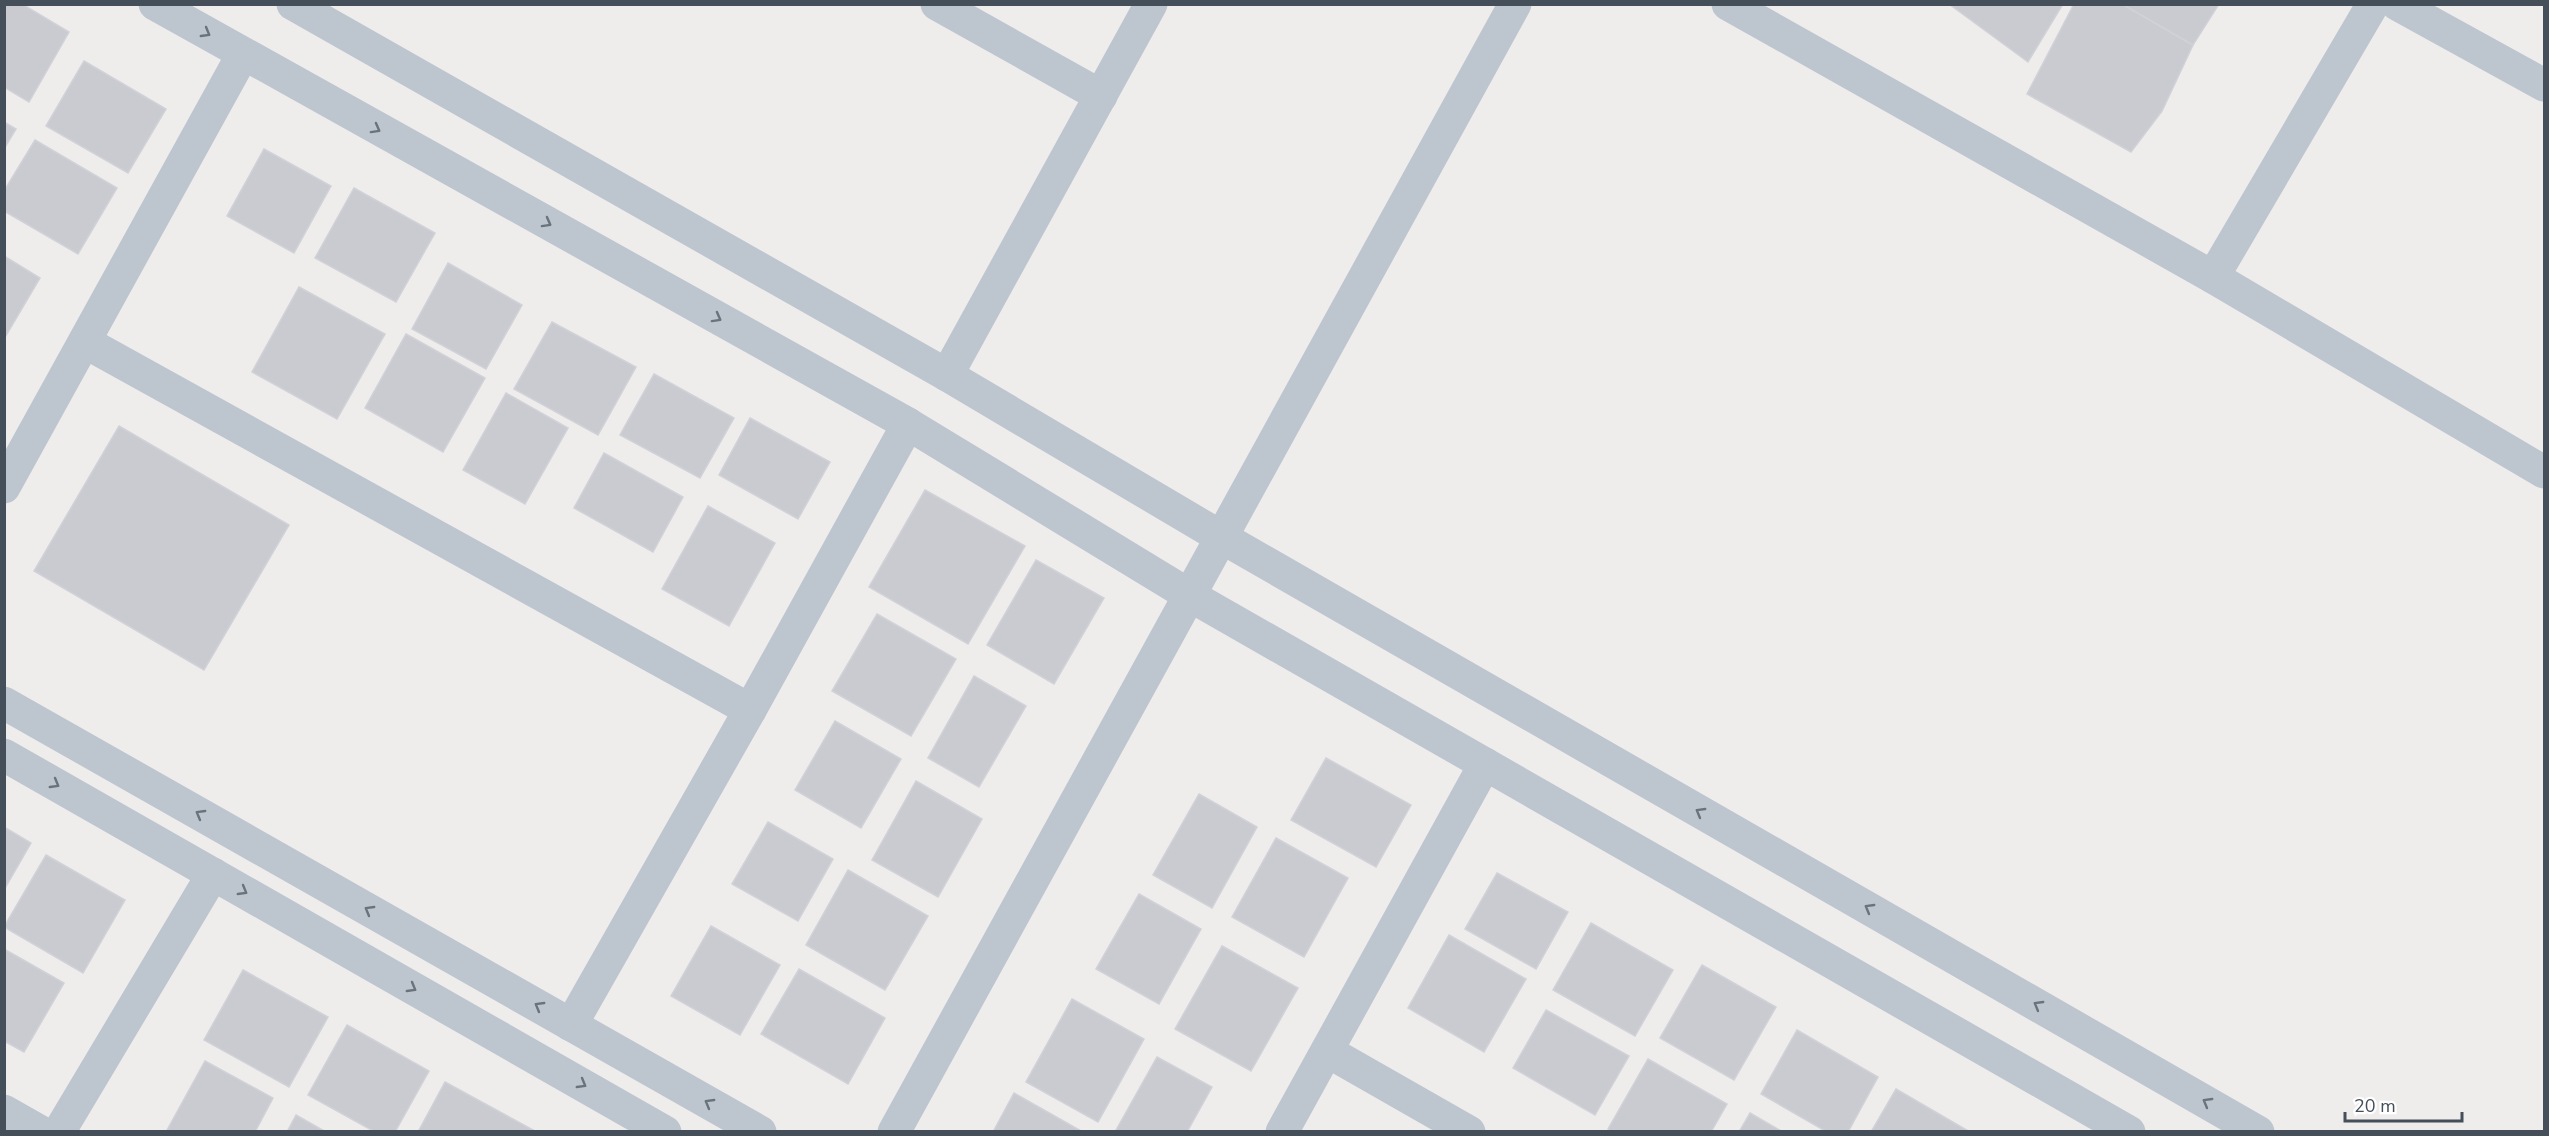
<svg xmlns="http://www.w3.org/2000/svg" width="2549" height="1136" viewBox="0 0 2549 1136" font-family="'Nunito Sans',sans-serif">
<rect width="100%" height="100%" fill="#efecec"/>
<g fill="#c9cbd1" stroke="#d0d2d8" stroke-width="1.5">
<polygon points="4,4 22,4 69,32 29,102 4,87"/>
<polygon points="1949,4 2063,4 2028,62"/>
<polygon points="2074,4 2122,4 2193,45 2162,111 2131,152 2027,94"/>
<polygon points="2122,4 2219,4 2193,45"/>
<polygon points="84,61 166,109 128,173 46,126"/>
<polygon points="4,122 16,129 4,149"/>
<polygon points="35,140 117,188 78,254 4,211 4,191"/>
<polygon points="264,149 331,186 294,253 227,216"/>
<polygon points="354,188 435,233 396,302 315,258"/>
<polygon points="4,256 40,278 4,339"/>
<polygon points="448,263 522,305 486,369 412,329"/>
<polygon points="299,287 385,334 337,419 252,372"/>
<polygon points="552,322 636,367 598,435 514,389"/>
<polygon points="406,334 485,378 443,452 365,408"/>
<polygon points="654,374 734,418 700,478 620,435"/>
<polygon points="506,393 568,428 525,504 463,470"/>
<polygon points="750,418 830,462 798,519 719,475"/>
<polygon points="119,426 289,525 204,670 34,571"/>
<polygon points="604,453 683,497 653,552 574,508"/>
<polygon points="925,490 1025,546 968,644 869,587"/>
<polygon points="708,506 775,543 729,626 662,589"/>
<polygon points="1036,560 1104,598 1054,684 987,645"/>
<polygon points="877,614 956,659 911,736 832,691"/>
<polygon points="974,676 1026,706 979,787 928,758"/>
<polygon points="835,721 901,759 861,828 795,790"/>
<polygon points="1326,758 1411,805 1376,867 1291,820"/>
<polygon points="916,781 982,819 938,897 872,860"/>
<polygon points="1199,794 1257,827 1212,908 1153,875"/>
<polygon points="768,822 833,859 798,921 732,884"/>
<polygon points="4,827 31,843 4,890"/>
<polygon points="1276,838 1348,878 1304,957 1232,917"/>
<polygon points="46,855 125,900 83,973 4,927"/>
<polygon points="848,870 928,916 885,990 806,945"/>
<polygon points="1497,873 1568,912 1536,969 1465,929"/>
<polygon points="1139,894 1201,929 1159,1004 1096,969"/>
<polygon points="1591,923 1673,970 1635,1036 1553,990"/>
<polygon points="711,926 780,965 740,1035 671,996"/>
<polygon points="1449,935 1526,979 1484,1052 1408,1008"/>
<polygon points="1222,946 1298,988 1251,1071 1175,1029"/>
<polygon points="4,949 64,983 24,1052 4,1041"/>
<polygon points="1702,965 1776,1007 1734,1080 1660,1038"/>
<polygon points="799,969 885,1018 848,1084 761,1034"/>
<polygon points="243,970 328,1017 289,1087 204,1040"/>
<polygon points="1072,999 1144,1039 1098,1122 1026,1082"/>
<polygon points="1546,1010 1629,1056 1595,1115 1513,1068"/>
<polygon points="347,1025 429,1071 395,1132 375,1132 308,1095"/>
<polygon points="1797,1030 1878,1077 1848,1132 1827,1132 1761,1094"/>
<polygon points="1157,1057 1212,1087 1187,1132 1115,1132"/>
<polygon points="1648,1059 1727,1104 1711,1132 1612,1132 1608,1129"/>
<polygon points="205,1061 273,1098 255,1132 166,1132"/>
<polygon points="445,1082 535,1131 418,1132"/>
<polygon points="1896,1089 1970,1132 1871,1132"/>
<polygon points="1014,1093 1083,1132 993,1132"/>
<polygon points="1750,1113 1783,1132 1739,1132"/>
<polygon points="296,1115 326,1132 287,1132"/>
</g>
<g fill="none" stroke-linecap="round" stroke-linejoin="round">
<g stroke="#bdc6cf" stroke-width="33">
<polyline points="155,4 908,424 1189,595 2129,1132"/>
<polyline points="293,4 947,375 1221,537 2258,1132"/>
<polyline points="937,4 1101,96"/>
<polyline points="1728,4 2213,277 2544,472"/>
<polyline points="2397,4 2544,85"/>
<polyline points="2213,277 2373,4"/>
<polyline points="85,342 750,710"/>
<polyline points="947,375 1151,4"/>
<polyline points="4,487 243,54"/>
<polyline points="4,703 760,1132"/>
<polyline points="4,755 665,1132"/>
<polyline points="571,1025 750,710 908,424"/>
<polyline points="1327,1051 1469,1132"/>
<polyline points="4,1111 41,1132"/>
<polyline points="59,1132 213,874"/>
<polyline points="894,1132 1515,4"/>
<polyline points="1282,1132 1485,764"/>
</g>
</g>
<defs><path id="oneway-chevron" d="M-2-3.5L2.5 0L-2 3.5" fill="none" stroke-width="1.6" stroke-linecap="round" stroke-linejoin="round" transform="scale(1.5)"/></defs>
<g stroke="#69737c">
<use href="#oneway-chevron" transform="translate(206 33) rotate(30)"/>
<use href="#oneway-chevron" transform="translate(376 129) rotate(29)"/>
<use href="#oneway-chevron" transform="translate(547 223) rotate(29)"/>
<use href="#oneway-chevron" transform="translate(717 318) rotate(29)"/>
<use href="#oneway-chevron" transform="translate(55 784) rotate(30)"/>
<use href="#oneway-chevron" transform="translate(1700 812) rotate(-150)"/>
<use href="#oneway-chevron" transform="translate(200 814) rotate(-150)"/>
<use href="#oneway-chevron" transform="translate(243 891) rotate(30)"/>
<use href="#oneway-chevron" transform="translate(1869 908) rotate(-150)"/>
<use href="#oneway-chevron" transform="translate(369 910) rotate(-150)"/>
<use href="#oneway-chevron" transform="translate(412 988) rotate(30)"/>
<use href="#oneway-chevron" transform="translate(2038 1005) rotate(-150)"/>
<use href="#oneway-chevron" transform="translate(539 1006) rotate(-150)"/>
<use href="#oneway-chevron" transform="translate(582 1084) rotate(30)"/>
<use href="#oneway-chevron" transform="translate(2207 1102) rotate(-150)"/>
<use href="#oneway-chevron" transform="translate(709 1103) rotate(-150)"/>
</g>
<rect width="2549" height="1136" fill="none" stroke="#454f59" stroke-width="12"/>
<path d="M2345 1112v9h117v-9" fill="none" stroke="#454f59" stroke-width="3"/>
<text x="2354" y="1112" font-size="18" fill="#454f59" stroke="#ffffff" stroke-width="4.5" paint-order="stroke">20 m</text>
</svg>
